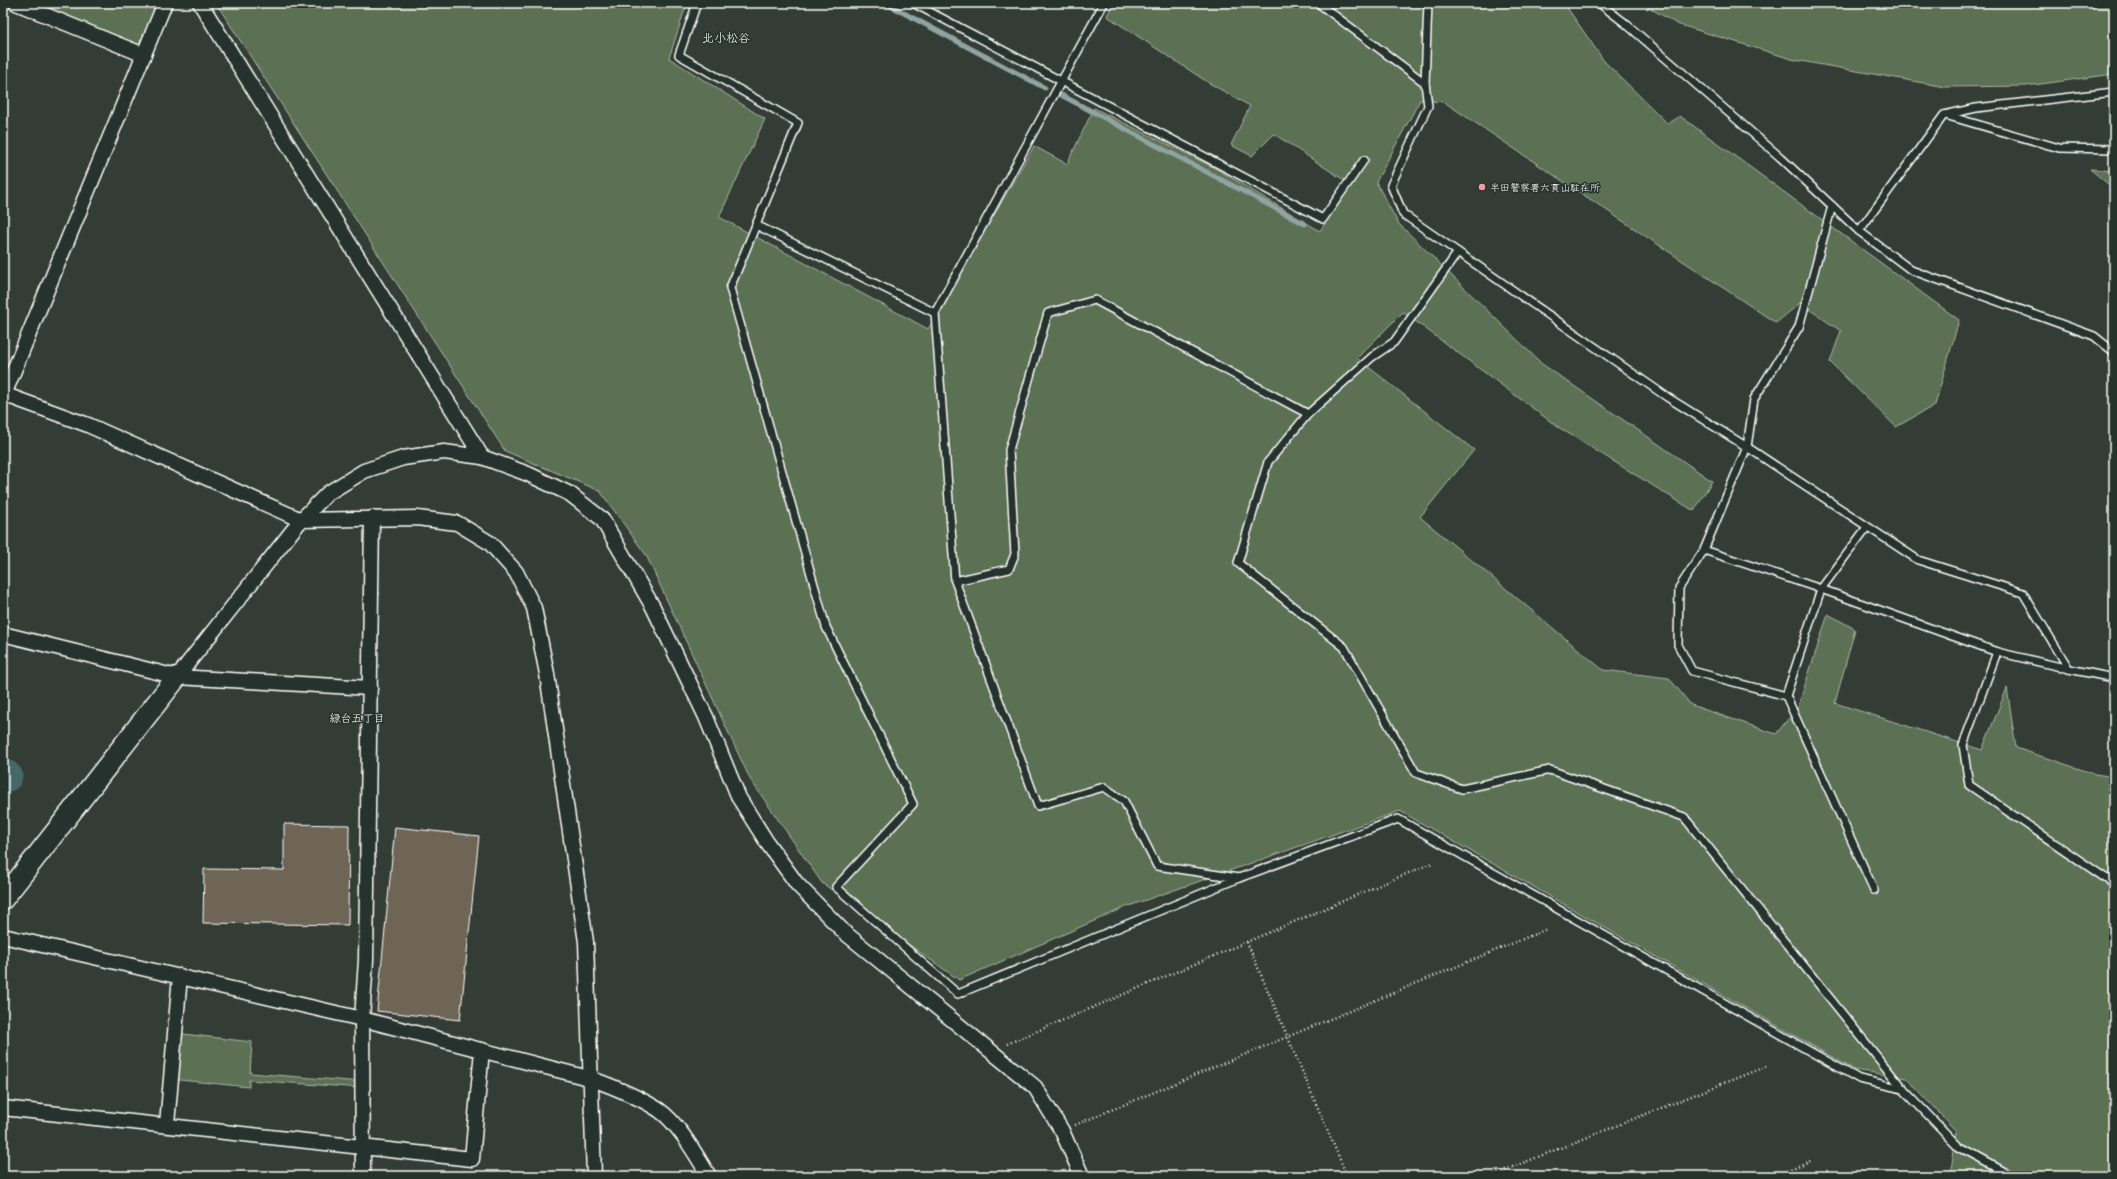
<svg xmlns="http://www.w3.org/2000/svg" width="2117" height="1179" viewBox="0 0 2117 1179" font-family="Delius,'Klee One',sans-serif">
<rect width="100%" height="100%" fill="#343d35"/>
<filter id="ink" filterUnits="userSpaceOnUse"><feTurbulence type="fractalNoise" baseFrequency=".025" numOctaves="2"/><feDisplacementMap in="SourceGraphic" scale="8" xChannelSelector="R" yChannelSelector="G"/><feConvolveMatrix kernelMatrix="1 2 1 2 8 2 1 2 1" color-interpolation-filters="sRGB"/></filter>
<g filter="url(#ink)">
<g fill="#5b6f52" stroke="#adb7a8">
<polygon points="16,3 165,3 144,55"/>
<polygon points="216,3 687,3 669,58 765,119 719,217 928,329 1034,146 1067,164 1094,108 1215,168 1320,231 1350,184 1274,134 1252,156 1231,145 1250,106 1209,83 1107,16 1113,3 1571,3 1568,9 1604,61 1668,124 1680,116 1959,320 1935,405 1896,427 1830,362 1841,331 1800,303 1776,323 1444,102 1420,100 1376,182 1398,223 1542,364 1712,481 1694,511 1558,427 1403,312 1357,358 1474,450 1420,517 1603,670 1669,678 1691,705 1776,734 1798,707 1828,614 1855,629 1835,703 1982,750 2007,688 2016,748 2095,774 2114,777 2114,1176 1949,1176 1956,1131 1906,1078 1855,1070 1400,811 1126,907 959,980 822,883 750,779 646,555 600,491 505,451"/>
<polygon points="1641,3 2114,3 2114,74 2026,86 1946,87 1795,60 1677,24"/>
<polygon points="2090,169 2114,171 2114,189"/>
<polygon points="175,1033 252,1042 250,1073 362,1082 362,1088 249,1080 249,1087 170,1079"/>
</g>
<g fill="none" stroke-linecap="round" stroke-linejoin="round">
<g stroke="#8fa5a4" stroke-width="5">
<polyline points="885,3 1045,88"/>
<polyline points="1061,95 1305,224"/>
</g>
<polyline stroke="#446968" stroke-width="31" points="3,774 7,776"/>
</g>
<g fill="#6e6557" stroke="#fff">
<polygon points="284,824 349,825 348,925 203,923 204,869 284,870"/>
<polygon points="395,827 479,836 460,1020 377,1011"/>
</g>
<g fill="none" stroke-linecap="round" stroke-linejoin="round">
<g stroke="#fff" stroke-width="10">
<g id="lane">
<polyline points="697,3 679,55 798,123 756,225 935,313"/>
<polyline points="913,3 1323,219 1364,160"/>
<polyline points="1104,3 935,313 955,581 1038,806 1104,787 1124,801 1157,866 1239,878 1398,819 1859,1079 1903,1089"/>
<polyline points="1318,3 1425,83 1428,106 1391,185 1403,214 1667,397 1747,447 1918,560 2023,593 2069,669 1997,652 1821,589 1704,550"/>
<polyline points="1599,3 1625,23 1780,157 1859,231 1911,270 2094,336 2114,352"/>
<polyline points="1425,83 1428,3"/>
<polyline points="1945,115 2059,148 2114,149"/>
<polyline points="1832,206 1799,327 1754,399 1747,447 1704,550 1679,588 1678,645 1692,671 1786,696 1874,890"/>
<polyline points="756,225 730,288 826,627 913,804 836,887 958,994 1239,878"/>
<polyline points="1859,231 1944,115 1976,108 2114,92"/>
<polyline points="1458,252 1394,342 1372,357 1308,414 1268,462 1238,563 1344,647 1416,773 1462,789 1550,770 1684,817 1903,1089 1959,1147 2012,1176"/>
<polyline points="955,581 1009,569 1015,554 1009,450 1048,313 1095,300 1308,414"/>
<polyline points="1997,652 1963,745 1969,785 2114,884"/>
<polyline points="2069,669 2114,678"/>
<polyline points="1786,696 1821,589 1867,527"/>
</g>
</g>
<g stroke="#fff" stroke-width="17">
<g id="street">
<polyline points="16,3 144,55"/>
<polyline points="200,3 482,457"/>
<polyline points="3,394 88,425 301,520 417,518 457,523 490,543 516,572 534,608 547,674 586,942 594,1176"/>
<polyline points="3,397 165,3"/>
<polyline points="3,634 177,677 370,688"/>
<polyline points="177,677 301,520 328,493 364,471 403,458 444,452 482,457 528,474 570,494 602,519 653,607 706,717 739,798 768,844 797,884 844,932 1035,1087 1062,1131 1082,1176"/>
<path d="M3 936 362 1019 592 1079C614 1087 639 1097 659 1110 679 1124 696 1155 709 1176"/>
<polyline points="3,1108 472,1159 482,1050"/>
<polyline points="167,1124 180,976"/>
<polyline points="363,1176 362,1019 366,960 372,518"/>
</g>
</g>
<g stroke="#fff" stroke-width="23">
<polyline id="secondary" points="3,899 177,677"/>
</g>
<g stroke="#fff" stroke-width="2.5" stroke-dasharray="1 3" stroke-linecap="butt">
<polyline points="1247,942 1347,1176"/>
<polyline points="1007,1044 1432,863"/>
<polyline points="1075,1125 1547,929"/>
<polyline points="1490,1176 1767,1066"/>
<polyline points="1772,1176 1813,1160"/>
</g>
<use href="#lane" stroke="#26332d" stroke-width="7"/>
<use href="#street" stroke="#26332d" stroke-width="14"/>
<use href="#secondary" stroke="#26332d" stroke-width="20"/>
</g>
</g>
<circle fill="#ff9aa2" stroke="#26332d" stroke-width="1.5" cx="1482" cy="187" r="4"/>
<g text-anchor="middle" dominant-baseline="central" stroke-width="3" stroke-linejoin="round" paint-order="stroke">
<g font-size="10" fill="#fff" stroke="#26332d" text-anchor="start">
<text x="1490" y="187">半田警察署六貫山駐在所</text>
</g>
<g font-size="11" fill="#fff" stroke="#26332d">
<text x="357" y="718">緑台五丁目</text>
</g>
<g font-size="12" fill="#fff" stroke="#26332d">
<text x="726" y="37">北小松谷</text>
</g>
</g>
<rect width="2117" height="1179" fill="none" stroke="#26332d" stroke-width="16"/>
<rect x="8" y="8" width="2101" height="1163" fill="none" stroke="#fff" stroke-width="1.5" filter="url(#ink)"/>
</svg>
